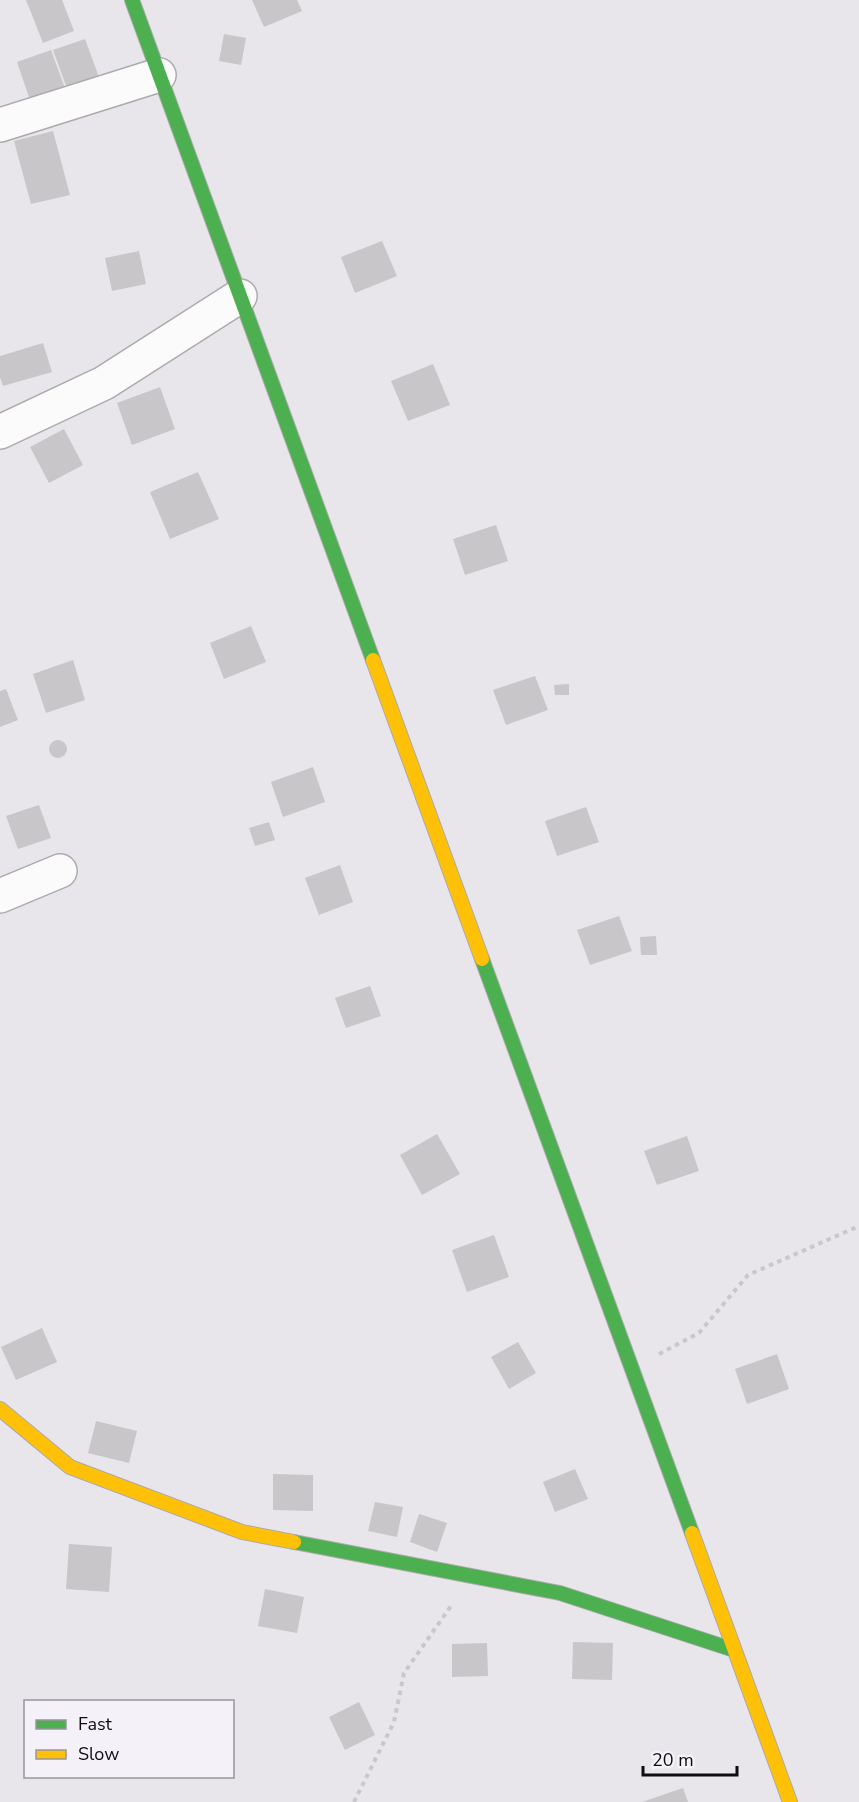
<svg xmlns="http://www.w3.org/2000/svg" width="859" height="1802" viewBox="0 0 859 1802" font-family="'Nunito Sans',sans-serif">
<rect width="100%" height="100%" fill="#e8e6ea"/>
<g fill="#c8c6c9">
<polygon points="26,0 62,0 74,31 43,43"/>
<polygon points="252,0 297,0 302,11 264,27"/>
<polygon points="224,34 246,38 241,65 219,61"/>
<polygon points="85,39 100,80 68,91 53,50"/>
<polygon points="51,50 66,91 31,103 17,62"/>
<polygon points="53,131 70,195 31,204 14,141"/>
<polygon points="382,241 397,276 355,293 341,257"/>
<polygon points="139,251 146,284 112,291 105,258"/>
<polygon points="43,343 52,372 3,386 0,377 0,356"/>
<polygon points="433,364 450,405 408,421 391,381"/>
<polygon points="160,387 175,429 132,445 117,403"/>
<polygon points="64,429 83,465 49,483 30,447"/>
<polygon points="198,472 219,519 170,539 150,492"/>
<polygon points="496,525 508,561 465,575 453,539"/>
<polygon points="251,626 266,662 224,679 210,643"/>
<polygon points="73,660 85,700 46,713 33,674"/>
<polygon points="535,676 548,710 506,725 493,690"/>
<polygon points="569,684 569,695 555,695 554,685"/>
<polygon points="6,689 18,720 0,727 0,691"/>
<circle cx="58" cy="749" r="9"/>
<polygon points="313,767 325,802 283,817 271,782"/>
<polygon points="39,805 51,838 18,849 6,816"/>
<polygon points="586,807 599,842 557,856 545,821"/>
<polygon points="269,822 275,840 255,846 249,828"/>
<polygon points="340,865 353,902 319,915 305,878"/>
<polygon points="619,916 632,951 590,965 577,930"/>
<polygon points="656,936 657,955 641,955 640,937"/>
<polygon points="370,986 381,1016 346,1028 335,998"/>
<polygon points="437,1134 460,1174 422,1195 400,1155"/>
<polygon points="687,1136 699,1171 657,1185 644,1151"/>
<polygon points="494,1235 509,1277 467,1292 452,1250"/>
<polygon points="42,1328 57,1362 16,1380 1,1347"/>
<polygon points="518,1342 536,1373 509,1389 491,1357"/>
<polygon points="777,1354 789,1389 747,1404 735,1369"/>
<polygon points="96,1421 137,1431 129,1463 88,1453"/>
<polygon points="575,1469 588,1499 555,1512 543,1482"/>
<polygon points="273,1474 313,1475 313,1511 273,1510"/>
<polygon points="375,1502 403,1507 397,1537 368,1531"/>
<polygon points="419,1514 447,1523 437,1552 410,1542"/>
<polygon points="69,1544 112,1547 109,1592 66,1589"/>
<polygon points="265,1589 304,1597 297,1633 258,1626"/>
<polygon points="573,1642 613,1643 612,1680 572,1679"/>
<polygon points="487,1643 488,1676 452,1677 452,1644"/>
<polygon points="359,1702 375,1735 345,1750 329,1717"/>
<polygon points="683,1788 688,1802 642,1802"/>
</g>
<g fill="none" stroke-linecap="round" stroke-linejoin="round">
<g stroke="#acaaad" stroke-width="36">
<g id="street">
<polyline points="0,125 159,75"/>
<polyline points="0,432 104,383 240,296"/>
<polyline points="0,896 60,871"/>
</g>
</g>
<g stroke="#acaaad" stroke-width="16">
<g id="fast">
<polyline points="132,0 373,660"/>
<polyline points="482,959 692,1533"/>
<polyline points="294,1542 560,1593 734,1650"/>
</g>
</g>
<g stroke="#acaaad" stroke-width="16">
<g id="slow">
<polyline points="373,660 482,959"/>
<polyline points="0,1409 70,1467 242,1532 294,1542"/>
<polyline points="692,1533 790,1802"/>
</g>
</g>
<g stroke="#c8c8c9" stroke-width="4" stroke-dasharray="4.5 4.5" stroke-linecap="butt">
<polyline points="659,1354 699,1333 748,1275 859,1226"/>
<polyline points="354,1802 394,1722 404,1673 451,1606"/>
</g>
<use href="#street" stroke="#fcfbfc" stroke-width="33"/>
<use href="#fast" stroke="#4caf50" stroke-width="14"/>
<use href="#slow" stroke="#ffc107" stroke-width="14"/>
</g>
<rect x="24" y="1700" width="210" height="78" fill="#f5f1f9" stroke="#99959b" stroke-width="1.5"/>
<rect x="36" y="1720" width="30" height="9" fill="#4caf50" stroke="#99959b" stroke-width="1.5"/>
<text x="78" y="1730" font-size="18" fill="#0e0c0f">Fast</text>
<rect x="36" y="1750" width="30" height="9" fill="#ffc107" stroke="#99959b" stroke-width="1.5"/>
<text x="78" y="1760" font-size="18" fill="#0e0c0f">Slow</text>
<path d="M643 1766v9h94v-9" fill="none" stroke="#0e0c0f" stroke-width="3"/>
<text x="652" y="1766" font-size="18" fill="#0e0c0f" stroke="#f5f1f9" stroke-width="4.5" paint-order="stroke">20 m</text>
</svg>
